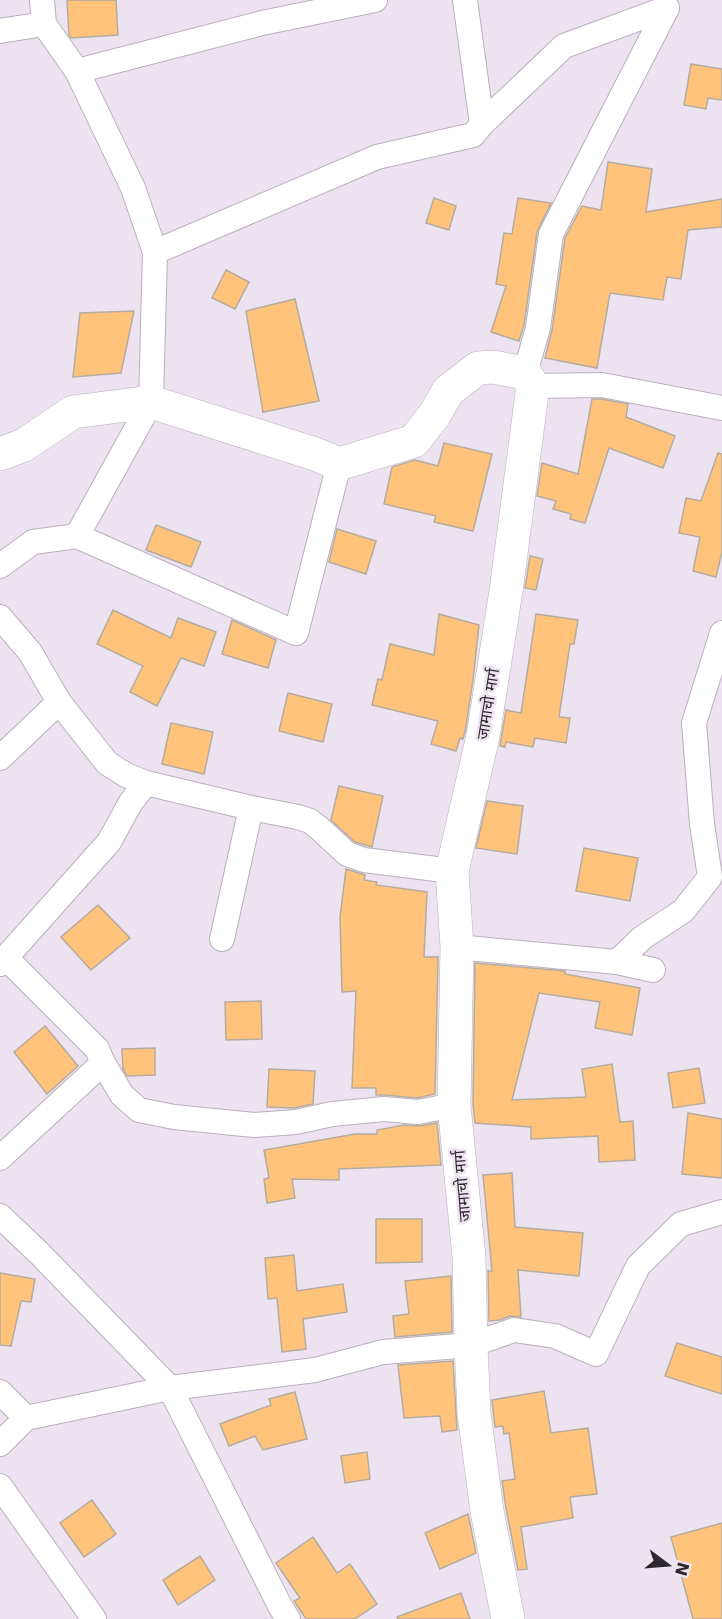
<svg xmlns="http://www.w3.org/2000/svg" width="722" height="1619" viewBox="0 0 722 1619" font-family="'DejaVu Sans','Noto Sans Devanagari',sans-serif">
<rect width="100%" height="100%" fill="#ede3f0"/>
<g fill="#ffc37b" stroke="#b5ab9f" stroke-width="1.5">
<polygon points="67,0 116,0 118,35 71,38 69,35"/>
<polygon points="691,64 722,69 722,100 708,98 706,109 684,105"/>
<polygon points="608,162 652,169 646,212 722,199 722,227 688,230 681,279 667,277 663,300 610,293 597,368 545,358 552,330 565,238 582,206 601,210"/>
<polygon points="434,198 456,206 449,230 426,223"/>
<polygon points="518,198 551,203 537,232 524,325 519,341 491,332 506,286 496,284 504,233 512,234"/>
<polygon points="226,270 249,282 235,309 212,298"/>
<polygon points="295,299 319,401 263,412 246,311"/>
<polygon points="134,311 121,373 73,377 80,313"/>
<polygon points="592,399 601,399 628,404 626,417 675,436 663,468 609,448 585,523 570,519 571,514 553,509 556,501 537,496 542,463 578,474"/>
<polygon points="444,443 492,454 473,531 434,522 436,516 384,504 392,467 415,460 438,466"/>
<polygon points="718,453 722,454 722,552 716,577 693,571 700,537 679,533 686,498 701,501"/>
<polygon points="156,525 201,542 191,567 146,550"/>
<polygon points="337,529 376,541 366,574 329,562"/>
<polygon points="530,556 543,559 536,590 525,588"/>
<polygon points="113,610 171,638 178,618 216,632 204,666 181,658 157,706 130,692 143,666 97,644"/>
<polygon points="439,614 479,625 473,680 465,732 463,739 460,738 456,751 431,744 438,721 372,705 378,679 382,680 390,644 434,655"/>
<polygon points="536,614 578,620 574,644 570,644 559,717 570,718 566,743 535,738 533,747 506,742 505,747 500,746 506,710 521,713"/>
<polygon points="232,620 276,640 268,668 222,654"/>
<polygon points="288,693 332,704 323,742 279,731"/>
<polygon points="171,723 213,732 204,774 162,764"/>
<polygon points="339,786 383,796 372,847 355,842 331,820"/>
<polygon points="487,801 523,806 517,854 476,848"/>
<polygon points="584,848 638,858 630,901 576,891"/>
<polygon points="346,869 365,875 364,880 377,882 376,885 427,892 424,957 438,957 435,1094 417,1098 385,1095 376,1095 376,1088 352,1088 356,991 342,992 340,917"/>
<polygon points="98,905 130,938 91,970 61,937"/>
<polygon points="475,963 565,971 565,974 640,988 632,1035 595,1028 600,1002 539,993 512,1100 586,1097 582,1069 612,1064 620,1122 633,1121 635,1160 599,1162 598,1136 531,1139 531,1127 475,1123 473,1104"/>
<polygon points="261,1001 262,1039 226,1040 225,1002"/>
<polygon points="45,1026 78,1066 47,1094 14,1052"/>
<polygon points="155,1048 155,1075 127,1076 123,1069 122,1049"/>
<polygon points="699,1068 705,1103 673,1108 668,1073"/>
<polygon points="269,1069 315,1071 313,1104 294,1108 267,1107"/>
<polygon points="688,1113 722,1119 722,1178 682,1174"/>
<polygon points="437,1123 441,1165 339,1169 339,1180 292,1179 295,1198 267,1203 264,1179 269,1178 264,1150 355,1134 377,1134 377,1130 404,1125 420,1126"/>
<polygon points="512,1173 515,1227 583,1233 579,1276 518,1270 521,1317 510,1316 500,1320 489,1321 488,1271 492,1271 483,1175"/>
<polygon points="376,1219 422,1219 422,1262 376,1263"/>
<polygon points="294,1255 297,1291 343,1284 347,1312 303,1319 306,1349 282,1352 277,1298 268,1299 265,1258"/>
<polygon points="0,1273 35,1279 31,1302 21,1301 11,1346 0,1345"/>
<polygon points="451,1276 452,1332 395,1337 393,1316 409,1314 405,1281"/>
<polygon points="677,1343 722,1357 722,1394 665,1376"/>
<polygon points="453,1361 457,1430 442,1432 440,1416 404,1418 398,1365"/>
<polygon points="544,1391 551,1433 588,1428 597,1494 570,1497 573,1518 521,1527 527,1569 518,1570 506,1508 502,1481 515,1479 509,1433 504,1434 503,1426 495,1427 492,1400"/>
<polygon points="295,1392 307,1439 263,1450 255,1436 229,1446 220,1424 271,1405 269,1399"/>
<polygon points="367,1452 370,1479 345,1483 341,1456"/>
<polygon points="92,1500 116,1534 84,1557 60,1523"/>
<polygon points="468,1514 476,1553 440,1569 425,1533"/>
<polygon points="722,1523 722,1619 693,1619 671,1537"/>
<polygon points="313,1537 337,1573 350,1564 377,1604 355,1619 306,1619 294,1601 300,1598 276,1563"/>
<polygon points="200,1556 215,1580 178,1605 163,1580"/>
<polygon points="461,1593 470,1619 398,1619 397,1617"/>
</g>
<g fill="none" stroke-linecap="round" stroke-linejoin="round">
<g stroke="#b9b0bc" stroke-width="26">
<g id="street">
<polyline points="42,0 44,24 77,71 133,188 155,252 151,402 77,536 296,633 339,464"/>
<polyline points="0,31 44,24"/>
<polyline points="77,71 262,23 375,0"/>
<polyline points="482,124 564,46 667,8"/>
<polyline points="155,252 377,157 473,135 482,124 465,0"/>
<polyline points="525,373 538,328 551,234 667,8"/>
<polyline points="533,386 602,385 722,408"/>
<polyline points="0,566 33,542 77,536"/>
<polyline points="0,617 30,652 59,702 107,763 126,775 146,783 251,808 298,817 310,821 319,828 347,854 364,860 452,871"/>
<polyline points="0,758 59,702"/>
<polyline points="222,939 251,808"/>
<polyline points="457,947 617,962 653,970"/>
<polyline points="6,958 97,1049 103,1063 122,1095 139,1110 174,1117 254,1125 296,1122 332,1114 384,1109 418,1112 454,1105"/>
<polyline points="617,962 642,938 683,911 710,877 702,824 694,723 722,633"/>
<polyline points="0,964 109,842 131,802 146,783"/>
<polyline points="0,1158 103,1063"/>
<polyline points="0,1216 40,1254 170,1388 280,1606 288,1619"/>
<polyline points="0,1392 26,1418"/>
<polyline points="0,1444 26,1418 170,1388 315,1370 383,1352 471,1345 514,1330 555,1336 596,1354 638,1266 681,1224 722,1212"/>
<polyline points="0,1486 94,1619"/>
</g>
</g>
<g stroke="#b9b0bc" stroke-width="34">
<polyline id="secondary" points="0,454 24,445 73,412 151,402 315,454 339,464 414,441 435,414 448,391 478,368 493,367 525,373 533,386 506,591 483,736 452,871 457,947 454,1105 469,1257 471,1345 474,1413 487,1511 508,1619"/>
</g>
<use href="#street" stroke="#fff" stroke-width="24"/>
<use href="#secondary" stroke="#fff" stroke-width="33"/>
</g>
<g text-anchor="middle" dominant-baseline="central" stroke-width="5" stroke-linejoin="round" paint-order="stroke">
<g font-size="16" fill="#2c282d" stroke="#ede3f0">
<text transform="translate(488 704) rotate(-81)">जामाचो मार्ग</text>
<text transform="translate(462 1186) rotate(-95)">जामाचो मार्ग</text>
</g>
</g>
<g transform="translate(668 1565) rotate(106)" stroke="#ede3f0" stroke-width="4.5" paint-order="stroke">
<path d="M0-4.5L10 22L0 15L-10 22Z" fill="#2c282d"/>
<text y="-9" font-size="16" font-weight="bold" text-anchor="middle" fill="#2c282d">N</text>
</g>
</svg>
